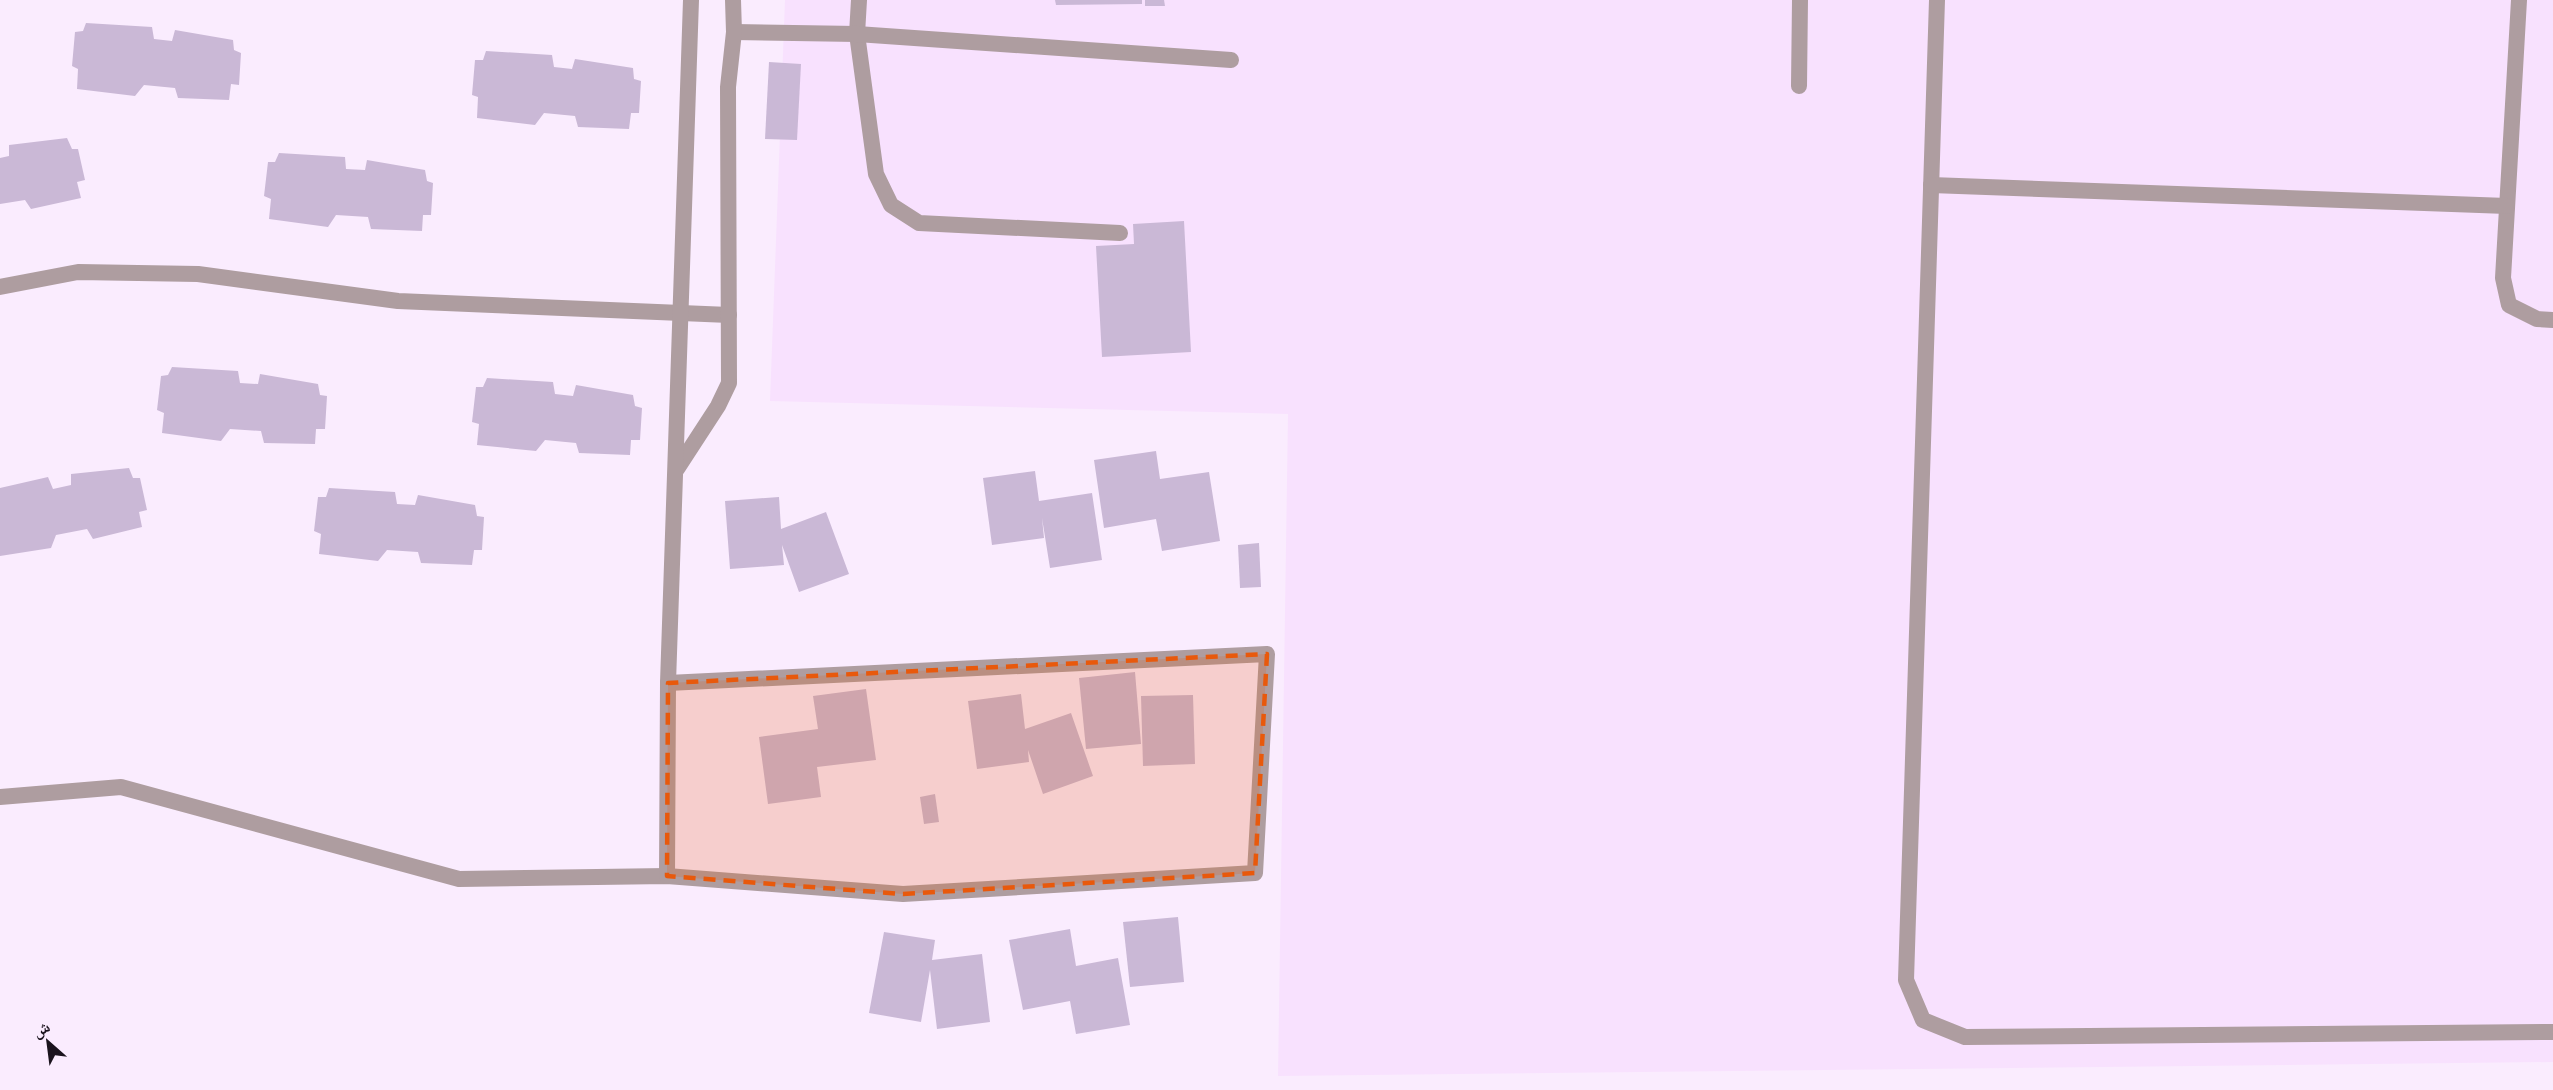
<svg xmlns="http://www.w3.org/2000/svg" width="2553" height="1090" viewBox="0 0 2553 1090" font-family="Jost,'Noto Naskh Arabic',sans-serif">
<rect width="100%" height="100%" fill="#faecfe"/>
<polygon fill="#f8e1fe" points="785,0 2553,0 2553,1062 1278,1076 1288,414 770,401"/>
<g fill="#cab8d6">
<polygon points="1055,0 1142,0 1142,4 1056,5"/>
<polygon points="1145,0 1164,0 1165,6 1145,6"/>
<polygon points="86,23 152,27 154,39 172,41 175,30 233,40 234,50 241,53 239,85 231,84 229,100 178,98 175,88 144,85 135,96 77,89 78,69 72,66 75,32 83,31"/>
<polygon points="486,51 552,55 554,67 572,69 575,59 633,68 634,79 641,81 639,113 631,113 629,129 578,127 575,116 544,113 535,125 477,118 478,97 472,95 475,60 483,60"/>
<polygon points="769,62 801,64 797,140 765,139"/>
<polygon points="67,138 72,149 78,149 85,180 77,182 81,198 31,209 25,200 0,204 0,158 9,156 9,145"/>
<polygon points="279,153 345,157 346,169 365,170 367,160 425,170 427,181 433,183 431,215 423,215 422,231 371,229 368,217 336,215 328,227 269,219 271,199 264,196 268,162 275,162"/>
<polygon points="1184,221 1191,352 1102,357 1096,246 1134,244 1133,224"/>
<polygon points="172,367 238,371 240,383 258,384 260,374 318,384 320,395 327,396 325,429 316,429 315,444 264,443 261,431 230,429 221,441 162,433 164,413 157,410 161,376 168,375"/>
<polygon points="487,378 553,382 555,394 573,396 576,385 633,395 635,406 642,408 640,440 631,440 630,455 579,453 576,443 545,440 536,451 477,445 479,424 472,422 476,387 483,387"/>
<polygon points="1156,451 1160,479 1209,472 1220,541 1162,551 1156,519 1104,528 1094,460"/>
<polygon points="129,468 133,478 140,478 147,510 139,512 142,527 93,539 87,529 56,535 51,548 0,556 0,488 48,477 53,489 71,485 71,474"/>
<polygon points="1035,471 1039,501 1092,493 1102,560 1050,568 1042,518 1044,538 992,545 983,478"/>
<polygon points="329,488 395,492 397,504 415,505 418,495 475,505 477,516 484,517 482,550 474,550 472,565 421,563 418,552 387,550 378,561 319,554 321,534 314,531 318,497 326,497"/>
<polygon points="779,497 781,529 826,512 849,574 799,592 782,545 784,565 730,569 725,501"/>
<polygon points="1259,543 1261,587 1240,588 1238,545"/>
<polygon points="1135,672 1141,744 1086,749 1079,678"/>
<polygon points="866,689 876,760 817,767 821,797 768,804 759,737 818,729 813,696"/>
<polygon points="1021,694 1025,729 1071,713 1093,776 1043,794 1028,750 1029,762 977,769 968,701"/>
<polygon points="1193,695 1195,764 1143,766 1141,696"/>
<polygon points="935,794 939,822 924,824 920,797"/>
<polygon points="1178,917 1184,982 1130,987 1123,922"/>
<polygon points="1070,929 1076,966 1118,958 1130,1025 1076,1034 1070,1001 1023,1010 1009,940"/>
<polygon points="884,932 935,940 932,960 982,954 990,1022 937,1029 930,970 921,1022 869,1013"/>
</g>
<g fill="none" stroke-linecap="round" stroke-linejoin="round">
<g stroke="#ae9da0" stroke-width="16">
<polyline points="859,0 857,34 876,174 891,205 919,223 1120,233"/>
<polyline points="1937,0 1906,980 1923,1020 1965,1037 2553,1032"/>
<polyline points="2519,0 2503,278 2509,305 2537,319 2553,320"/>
<polyline points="734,32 857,34 1231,60"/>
<polyline points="1799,86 1800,0"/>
<polyline points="1931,185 2507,206"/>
</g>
<g stroke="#ae9da0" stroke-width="16">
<polyline points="0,287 78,272 198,274 398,301 729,315"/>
<polyline points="677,469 718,406 729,383 728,87 734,32 733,0"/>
<polyline points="0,797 121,787 459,879 667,876 903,894 1255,873 1267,654 668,683"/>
<polyline points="667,876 668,683 691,0"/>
</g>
</g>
<path fill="#e8590c" fill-opacity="0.2" stroke="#e8590c" stroke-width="4.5" stroke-dasharray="12 8" stroke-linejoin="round" d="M1267 654 1255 873 903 894 667 876 668 683Z"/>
<g transform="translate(48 1042) rotate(332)" stroke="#faecfe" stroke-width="4.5" paint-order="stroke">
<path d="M0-4.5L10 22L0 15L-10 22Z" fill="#1a131d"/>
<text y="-9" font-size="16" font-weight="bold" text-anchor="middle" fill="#1a131d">ش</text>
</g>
</svg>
